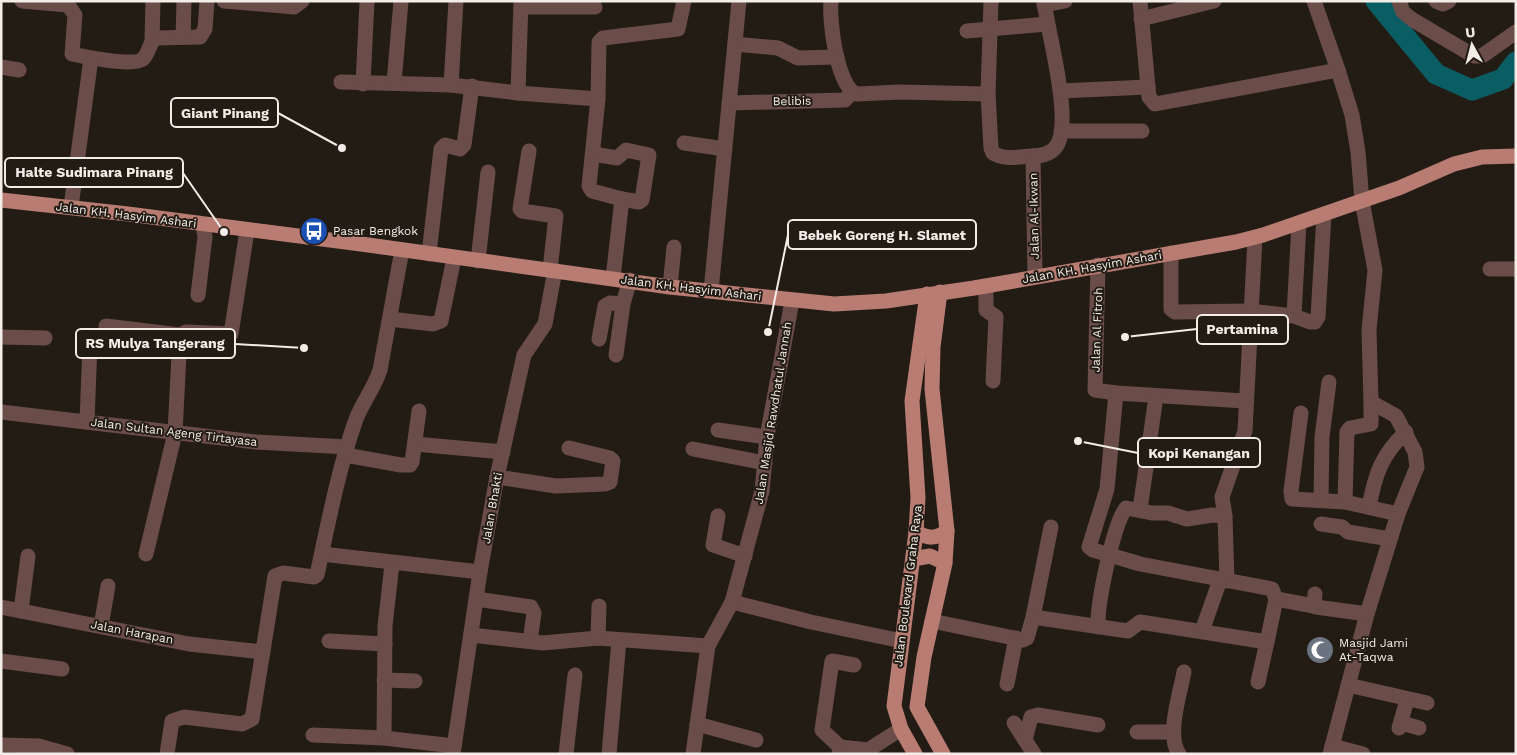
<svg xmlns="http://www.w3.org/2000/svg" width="1517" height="755" viewBox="0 0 1517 755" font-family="'Work Sans',sans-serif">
<rect width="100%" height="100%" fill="#231c14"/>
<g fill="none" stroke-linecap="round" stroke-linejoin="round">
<polyline stroke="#0a5d63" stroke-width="21" points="1376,1 1436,74 1472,90 1503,79 1516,62"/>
<g stroke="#6a4d48" stroke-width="15">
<path d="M22 1 68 5 75 15 72 54C85 57 135 67 143 59 149 53 149 44 155 38L200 37 205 29 207 1"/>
<polyline points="224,1 294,7 302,1"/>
<path d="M831 1C829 21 837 88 857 94L900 92 988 94"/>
<path d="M991 1 988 94 991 148 993 153C1004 160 1019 157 1031 156 1039 156 1049 155 1055 148 1075 126 1047 30 1044 1"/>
<polyline points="1140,1 1148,87 1149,97 1155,104 1338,70 1352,115 1358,152 1362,201 1375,270 1369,330 1371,402 1396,416 1415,452 1417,467 1398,514 1367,614 1330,754"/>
<polyline points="1314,1 1338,70"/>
<polyline points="1399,1 1403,12 1413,20 1474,56 1482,56 1516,32"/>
<polyline points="1436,1 1443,4 1449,1"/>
<polyline points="1044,5 1065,1"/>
<polyline points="521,7 595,7"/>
<polyline points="1141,19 1214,1"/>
<polyline points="967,31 1047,24"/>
<polyline points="183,37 184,1"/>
<polyline points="152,41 153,1"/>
<polyline points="735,44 778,48 798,58 837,57"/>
<polyline points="1,67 19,70"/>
<polyline points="341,82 451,85 518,93 598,99"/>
<polyline points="394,83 401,1"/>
<polyline points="363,84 367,1"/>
<polyline points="451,85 456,1"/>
<polyline points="1060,91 1148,87"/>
<polyline points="518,93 521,1"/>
<polyline points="729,103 845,100 852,92"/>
<polyline points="1061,131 1142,131"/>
<polyline points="684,143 725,149"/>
<polyline points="529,151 520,209 522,211 556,216 550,270"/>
<polyline points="593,154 617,158 626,150 649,155 642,200 639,202 622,199"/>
<polyline points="1033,156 1035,276"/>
<polyline points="71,207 91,58"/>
<polyline points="1171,253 1171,309 1175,312 1249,311 1294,316 1310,322 1315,322 1318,317 1324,215"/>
<polyline points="429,254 441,149 445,145 460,149 464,145 472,86"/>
<polyline points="478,261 488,172"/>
<polyline points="1098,265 1095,390 1116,393 1107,489 1089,547 1093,550 1140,564 1272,589 1276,599 1267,642"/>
<polyline points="1490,269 1516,269"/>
<polyline points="613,278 622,199 592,191 589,186 598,99 599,42 603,38 678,29 684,1"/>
<polyline points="986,286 986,310 996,317 993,381"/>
<polyline points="670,287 674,247"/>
<polyline points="711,291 739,1"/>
<polyline points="198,295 205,237 203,225"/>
<polyline points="1294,316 1299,223"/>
<polyline points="390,319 433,324 441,321 454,258"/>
<polyline points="106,326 180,335 186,332 231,334 247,231"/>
<polyline points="1,337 45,338"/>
<polyline points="599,339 605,306 610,303 623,304 630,280"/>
<polyline points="616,355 623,304"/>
<polyline points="1116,393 1245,401"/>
<polyline points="1,412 256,442 347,447"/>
<polyline points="1301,413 1291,491 1292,499 1345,502 1398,514"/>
<polyline points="87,422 90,343"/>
<polyline points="718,430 767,437"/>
<polyline points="415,444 503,452"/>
<polyline points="693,449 765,463"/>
<polyline points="345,455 401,465 410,465 412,462 419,411"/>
<polyline points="497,477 556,486 605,484 610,482 613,461 610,458 569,448"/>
<polyline points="1321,500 1322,437 1329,382"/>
<polyline points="1345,502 1347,432 1350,428 1371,424 1371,402"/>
<path d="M1369 507C1375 475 1381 455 1406 432"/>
<polyline points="1140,510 1156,396"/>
<polyline points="718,516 713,545 745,556"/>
<polyline points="1321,524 1342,527 1348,532 1390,539"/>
<polyline points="146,554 175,433 180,335"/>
<polyline points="322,554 480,572"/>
<polyline points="1227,581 1225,516 1222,497 1245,431 1255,238"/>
<polyline points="1315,594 1314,606 1316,607 1367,614"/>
<polyline points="476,599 531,607 534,613 530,641"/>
<polyline points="1276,599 1314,606"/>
<polyline points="732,602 811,622 902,641"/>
<polyline points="1,607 189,644 263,652"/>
<polyline points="21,611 28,556"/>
<polyline points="1033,617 1051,527"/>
<polyline points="932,621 1023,640 1027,638 1033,617 1128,631 1140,622 1267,642 1258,682"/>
<polyline points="101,626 108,586"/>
<path d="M1098 627C1097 604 1113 525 1126 508L1152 513H1168L1187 519 1212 515 1225 516"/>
<polyline points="1202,631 1220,580"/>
<polyline points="471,635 543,643 598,638 708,646"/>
<polyline points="598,638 599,606"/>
<polyline points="329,641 385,644"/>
<polyline points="1,661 62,669"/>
<polyline points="384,680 415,681"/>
<polyline points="1007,684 1016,638"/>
<polyline points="1348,685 1427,703"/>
<polyline points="1014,723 1034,754"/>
<polyline points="1402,723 1419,728"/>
<polyline points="697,724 756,740"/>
<polyline points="1399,728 1407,700"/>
<polyline points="1137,732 1173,732"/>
<polyline points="313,735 384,738 454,746"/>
<polyline points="384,738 385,626 392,564"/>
<polyline points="1025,740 1031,717 1038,715 1098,725"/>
<polyline points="1,745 39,746 67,754"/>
<polyline points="1332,746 1363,754"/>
<polyline points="840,747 868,750 901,729"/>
<path d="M167 754 172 721 184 717 242 724 252 719 275 576 283 573 314 577 317 575C328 524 338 471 355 422 361 404 374 389 380 370L402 250"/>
<polyline points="453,754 480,572 497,477 524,355 545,324 555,270"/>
<polyline points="566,754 575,675"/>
<polyline points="609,754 619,640"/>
<polyline points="693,754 708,646 732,602 762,491 767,437 792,301"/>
<polyline points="839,754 840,747 822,730 832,661 854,665"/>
<path d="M1179 754C1166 735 1180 694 1184 672"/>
</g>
<g stroke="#b87c73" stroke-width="15">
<polyline points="1,200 128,214 361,244 670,287 834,304 886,301 974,288 1236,242 1263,235 1399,188 1454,164 1482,157 1516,156"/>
<polyline points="940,292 933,347 932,389 947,531 945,563 924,657 917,707 943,754"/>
<path d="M916 532C928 539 936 539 947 531"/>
<polyline points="913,559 930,556 945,563"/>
<polyline points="915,754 901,729 894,706 916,532 918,498 912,401 927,294"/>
</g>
</g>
<defs>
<g id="bus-disc" transform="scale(1.4375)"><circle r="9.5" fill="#1a4fb4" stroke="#231c14"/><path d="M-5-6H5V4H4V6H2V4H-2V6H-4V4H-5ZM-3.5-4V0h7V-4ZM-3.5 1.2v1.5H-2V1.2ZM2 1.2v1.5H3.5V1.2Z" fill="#fff"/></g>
<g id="mosque-disc" transform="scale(1.4375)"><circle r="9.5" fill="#6b7280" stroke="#231c14"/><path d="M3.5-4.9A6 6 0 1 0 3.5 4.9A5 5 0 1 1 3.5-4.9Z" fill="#fff"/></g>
</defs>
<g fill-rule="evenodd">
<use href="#bus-disc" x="314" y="231"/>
<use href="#mosque-disc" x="1320" y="650"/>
</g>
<g text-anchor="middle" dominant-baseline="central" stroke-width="4" stroke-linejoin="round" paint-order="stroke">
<g font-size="12" fill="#f3ede8" stroke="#231c14">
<text transform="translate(792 101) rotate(-1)">Belibis</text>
<text transform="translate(126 215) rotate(7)">Jalan KH. Hasyim Ashari</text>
<text transform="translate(1034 216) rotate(-91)">Jalan Al-Ikwan</text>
<text transform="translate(1092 267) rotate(-10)">Jalan KH. Hasyim Ashari</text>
<text transform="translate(691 288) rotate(7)">Jalan KH. Hasyim Ashari</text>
<text transform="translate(1097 330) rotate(-88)">Jalan Al Fitroh</text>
<text transform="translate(773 413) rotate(-81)">Jalan Masjid Rawdhatul Jannah</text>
<text transform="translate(174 432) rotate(7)">Jalan Sultan Ageng Tirtayasa</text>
<text transform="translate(492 508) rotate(-80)">Jalan Bhakti</text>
<text transform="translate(908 586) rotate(-83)">Jalan Boulevard Graha Raya</text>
<text transform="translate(132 632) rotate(11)">Jalan Harapan</text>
</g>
<g font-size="12" fill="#f3ede8" stroke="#231c14" text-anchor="start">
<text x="333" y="231">Pasar Bengkok</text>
<text x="1339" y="643">Masjid Jami<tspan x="1339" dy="14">At-Taqwa</tspan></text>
</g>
</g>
<path fill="none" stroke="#f3ede8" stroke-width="2" d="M342 148L278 113M224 232L183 173M768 332L788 235M1125 337L1197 329M304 348L235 344M1078 441L1138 453"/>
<g fill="#f3ede8" stroke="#231c14" stroke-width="2">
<circle cx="342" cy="148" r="5"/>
<circle cx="224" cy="232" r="5"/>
<circle cx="768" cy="332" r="5"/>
<circle cx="1125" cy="337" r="5"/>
<circle cx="304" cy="348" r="5"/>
<circle cx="1078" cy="441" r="5"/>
</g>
<g fill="#231c14" stroke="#f3ede8" stroke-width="2">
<rect x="171" y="98" width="107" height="29" rx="5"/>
<rect x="5" y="158" width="178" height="29" rx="5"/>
<rect x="788" y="220" width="188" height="29" rx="5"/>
<rect x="1197" y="315" width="91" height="29" rx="5"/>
<rect x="76" y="329" width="159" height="29" rx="5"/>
<rect x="1138" y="438" width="122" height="29" rx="5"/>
</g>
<g font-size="14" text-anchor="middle" font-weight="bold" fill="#f3ede8">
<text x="225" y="118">Giant Pinang</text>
<text x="94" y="177">Halte Sudimara Pinang</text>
<text x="882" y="240">Bebek Goreng H. Slamet</text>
<text x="1242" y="334">Pertamina</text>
<text x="155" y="348">RS Mulya Tangerang</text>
<text x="1199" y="458">Kopi Kenangan</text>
</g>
<rect width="1517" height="755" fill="none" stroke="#f3ede8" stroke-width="5"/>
<g transform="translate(1472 45) rotate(353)" stroke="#231c14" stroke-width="4" paint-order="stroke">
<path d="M0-4L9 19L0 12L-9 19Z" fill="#f3ede8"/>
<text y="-8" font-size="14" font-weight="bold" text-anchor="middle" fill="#f3ede8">U</text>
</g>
</svg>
